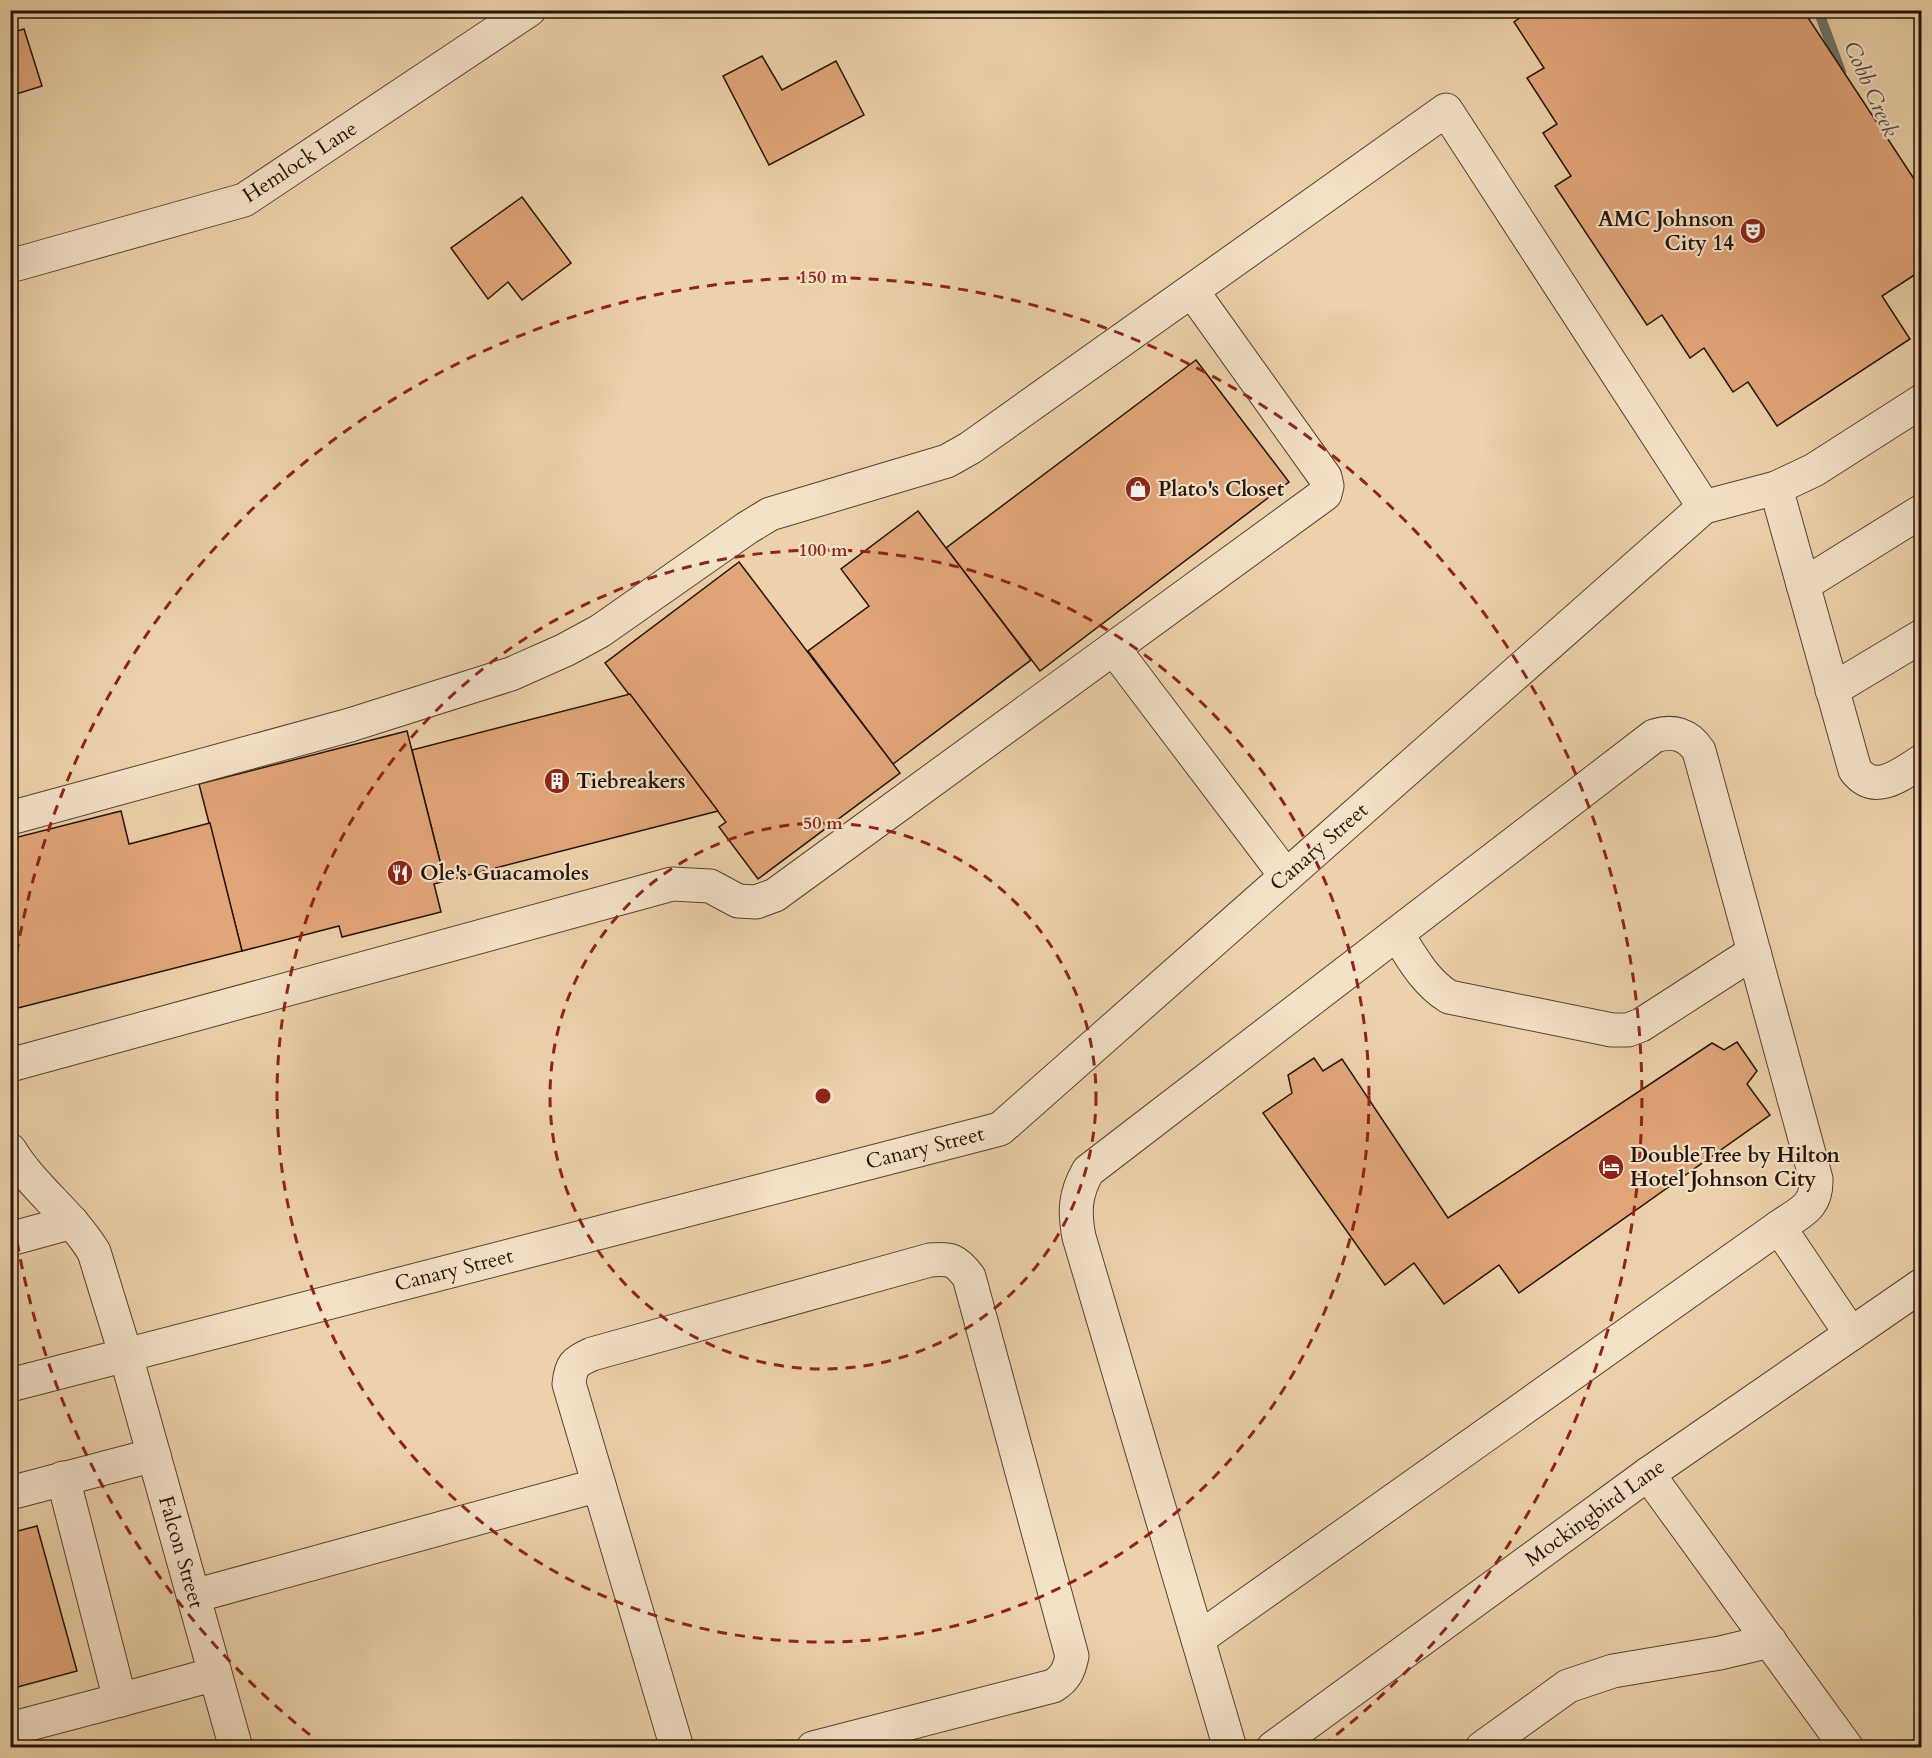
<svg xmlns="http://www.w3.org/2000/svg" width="1932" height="1758" viewBox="0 0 1932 1758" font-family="Cardo,serif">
<rect width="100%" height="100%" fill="#edd1aa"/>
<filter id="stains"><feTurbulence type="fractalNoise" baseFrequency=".00333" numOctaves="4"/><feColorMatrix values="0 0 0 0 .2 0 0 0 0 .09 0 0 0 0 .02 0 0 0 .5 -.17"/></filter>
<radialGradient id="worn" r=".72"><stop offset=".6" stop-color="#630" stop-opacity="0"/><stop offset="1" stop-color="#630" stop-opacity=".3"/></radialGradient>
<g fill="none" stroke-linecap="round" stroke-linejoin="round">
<polyline stroke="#6b756b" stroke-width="10" points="1818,10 1841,72"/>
</g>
<g fill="#e1a579" stroke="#251307" stroke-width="1.5">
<polygon points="1531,10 1803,10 1922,191 1922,270 1882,296 1910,339 1777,426 1748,382 1733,392 1704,348 1690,358 1662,315 1647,325 1555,186 1571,176 1543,133 1557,124 1527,78 1544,68 1514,22"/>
<polygon points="24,29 42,86 10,96 10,33"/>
<polygon points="762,56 782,90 836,61 864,115 769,165 723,76"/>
<polygon points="522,197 571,263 522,300 508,282 488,299 451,248"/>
<polygon points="1196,360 1289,482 1040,671 946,548"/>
<polygon points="918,511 1031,660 893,764 808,651 869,606 841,569"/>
<polygon points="739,562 900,773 758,879 719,827 726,822 605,663"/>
<polygon points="630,694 718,811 445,881 412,750"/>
<polygon points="407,731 445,881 434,884 441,912 342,937 339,926 242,951 199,784"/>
<polygon points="121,811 129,844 210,823 242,951 10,1010 10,839"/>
<polygon points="1737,1042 1757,1071 1747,1084 1770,1115 1519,1293 1499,1265 1444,1304 1414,1263 1385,1285 1263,1113 1292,1093 1288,1075 1314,1058 1323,1071 1342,1059 1448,1218 1712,1043 1724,1050"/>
<polygon points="37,1526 77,1671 10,1689 10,1533"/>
</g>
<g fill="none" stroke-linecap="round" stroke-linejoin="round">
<g stroke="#574230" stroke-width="35">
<g id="minor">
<polyline points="10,266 244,200 529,10"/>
<path d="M1776 488 1855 770C1875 796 1900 775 1922 761"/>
<polyline points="1803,585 1922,511"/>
<polyline points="1114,649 1286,876"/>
<polyline points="1832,690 1922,636"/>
<polyline points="10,818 350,725 511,674 565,650 600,631 747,528 770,514 947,461 970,448 1446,110 1704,507"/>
<path d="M1397 934C1412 958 1425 982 1449 997L1612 1030H1628L1641 1025 1754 952"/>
<polyline points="10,1065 672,884 710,886 738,901 756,902 775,895 1325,494 1327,486 1325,477 1192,291"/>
<path d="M10 1150C33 1188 71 1214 94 1252L126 1356 236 1748"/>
<polyline points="10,1239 72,1222"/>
<polyline points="10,1385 1000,1129 1704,507 1776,488 1814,470 1922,401"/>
<polyline points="1648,1474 1847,1748"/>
<polyline points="10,1493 154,1455"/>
<polyline points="194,1596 599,1485"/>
<polyline points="1198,1639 1779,1227 1851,1334"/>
<polyline points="120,1700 215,1674"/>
<polyline points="10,1729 120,1700 63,1478"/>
<path d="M677 1748 569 1384C571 1365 574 1362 592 1354L930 1260C951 1258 956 1260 969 1277L1072 1656C1069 1670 1066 1678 1053 1686L813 1748"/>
<path d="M1230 1748 1079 1237C1074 1211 1075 1194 1088 1171L1654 736C1673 730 1688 734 1699 751L1816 1179C1817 1208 1800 1212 1779 1227"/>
<polyline points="1273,1748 1648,1474 1922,1285"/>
<polyline points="1482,1748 1568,1686 1613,1671 1720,1653 1770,1641"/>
</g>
</g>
<use href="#minor" stroke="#f3e1c8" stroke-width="33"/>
</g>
<g fill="none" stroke="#8f2418" stroke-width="3" stroke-dasharray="10 8">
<circle cx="823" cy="1096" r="273"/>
<circle cx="823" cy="1096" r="546"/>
<path d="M324 1746A819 819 0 0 1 11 1203M11 989A819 819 0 1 1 1322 1746"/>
</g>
<defs>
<g id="theatre-disc" transform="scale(1.35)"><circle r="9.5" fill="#8f2418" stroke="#f3e1c8"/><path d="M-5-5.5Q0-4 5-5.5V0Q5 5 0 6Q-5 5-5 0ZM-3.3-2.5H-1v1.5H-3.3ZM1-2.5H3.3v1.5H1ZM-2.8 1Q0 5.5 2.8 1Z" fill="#fff"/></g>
<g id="shop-disc" transform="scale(1.35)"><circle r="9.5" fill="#8f2418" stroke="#f3e1c8"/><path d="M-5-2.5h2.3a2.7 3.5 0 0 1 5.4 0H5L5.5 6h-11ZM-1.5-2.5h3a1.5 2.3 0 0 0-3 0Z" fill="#fff"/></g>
<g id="building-disc" transform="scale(1.35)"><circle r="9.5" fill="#8f2418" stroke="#f3e1c8"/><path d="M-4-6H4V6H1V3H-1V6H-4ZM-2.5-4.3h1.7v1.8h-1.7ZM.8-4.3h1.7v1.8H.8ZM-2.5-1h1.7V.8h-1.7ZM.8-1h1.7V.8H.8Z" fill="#fff"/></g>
<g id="restaurant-disc" transform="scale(1.35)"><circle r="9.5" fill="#8f2418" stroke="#f3e1c8"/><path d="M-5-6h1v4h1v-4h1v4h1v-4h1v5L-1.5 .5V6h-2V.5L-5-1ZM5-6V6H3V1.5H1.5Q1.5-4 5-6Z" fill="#fff"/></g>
<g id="hotel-disc" transform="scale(1.35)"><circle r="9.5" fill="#8f2418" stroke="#f3e1c8"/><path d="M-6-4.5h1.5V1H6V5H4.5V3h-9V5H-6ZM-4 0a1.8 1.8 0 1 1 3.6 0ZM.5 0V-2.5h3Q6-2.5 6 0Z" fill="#fff"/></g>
</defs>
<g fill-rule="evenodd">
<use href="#theatre-disc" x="1753" y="231"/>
<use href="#shop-disc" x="1138" y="489"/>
<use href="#building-disc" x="557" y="781"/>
<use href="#restaurant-disc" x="400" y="873"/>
<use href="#hotel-disc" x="1611" y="1167"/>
</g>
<g text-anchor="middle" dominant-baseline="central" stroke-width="4.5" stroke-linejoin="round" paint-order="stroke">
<g font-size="21" fill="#251307" stroke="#f3e1c8">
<text transform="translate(300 162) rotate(-33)">Hemlock Lane</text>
<text transform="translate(1319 847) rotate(-41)">Canary Street</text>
<text transform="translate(925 1148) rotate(-14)">Canary Street</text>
<text transform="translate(454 1270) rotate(-14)">Canary Street</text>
<text transform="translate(1595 1513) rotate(-36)">Mockingbird Lane</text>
<text transform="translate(181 1552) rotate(74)">Falcon Street</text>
</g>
<g font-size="21" font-weight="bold" fill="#251307" stroke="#f3e1c8" text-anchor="start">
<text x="1734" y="219" text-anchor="end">AMC Johnson<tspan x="1734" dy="24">City 14</tspan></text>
<text x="1158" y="489">Plato's Closet</text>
<text x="576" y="781">Tiebreakers</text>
<text x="420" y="873">Ole's Guacamoles</text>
<text x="1630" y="1155">DoubleTree by Hilton<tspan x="1630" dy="24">Hotel Johnson City</tspan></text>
</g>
<g font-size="22" font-style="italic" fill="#4e4c41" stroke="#f3e1c8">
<text transform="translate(1871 89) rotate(66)">Cobb Creek</text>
</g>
</g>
<circle cx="823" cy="1096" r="9" fill="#8f2418" stroke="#f3e1c8" stroke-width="3"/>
<g font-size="18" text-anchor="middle" font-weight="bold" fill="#8f2418" stroke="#f3e1c8" stroke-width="4.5" stroke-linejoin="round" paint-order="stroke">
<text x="823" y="283">150 m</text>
<text x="823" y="556">100 m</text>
<text x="823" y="829">50 m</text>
</g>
<rect width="1932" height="1758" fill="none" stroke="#edd1aa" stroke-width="36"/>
<rect x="12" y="12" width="1908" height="1734" fill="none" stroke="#251307" stroke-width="3"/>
<rect x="18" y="18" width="1896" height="1722" fill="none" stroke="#251307" stroke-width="1.5"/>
<rect width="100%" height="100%" filter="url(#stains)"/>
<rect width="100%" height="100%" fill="url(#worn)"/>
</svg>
